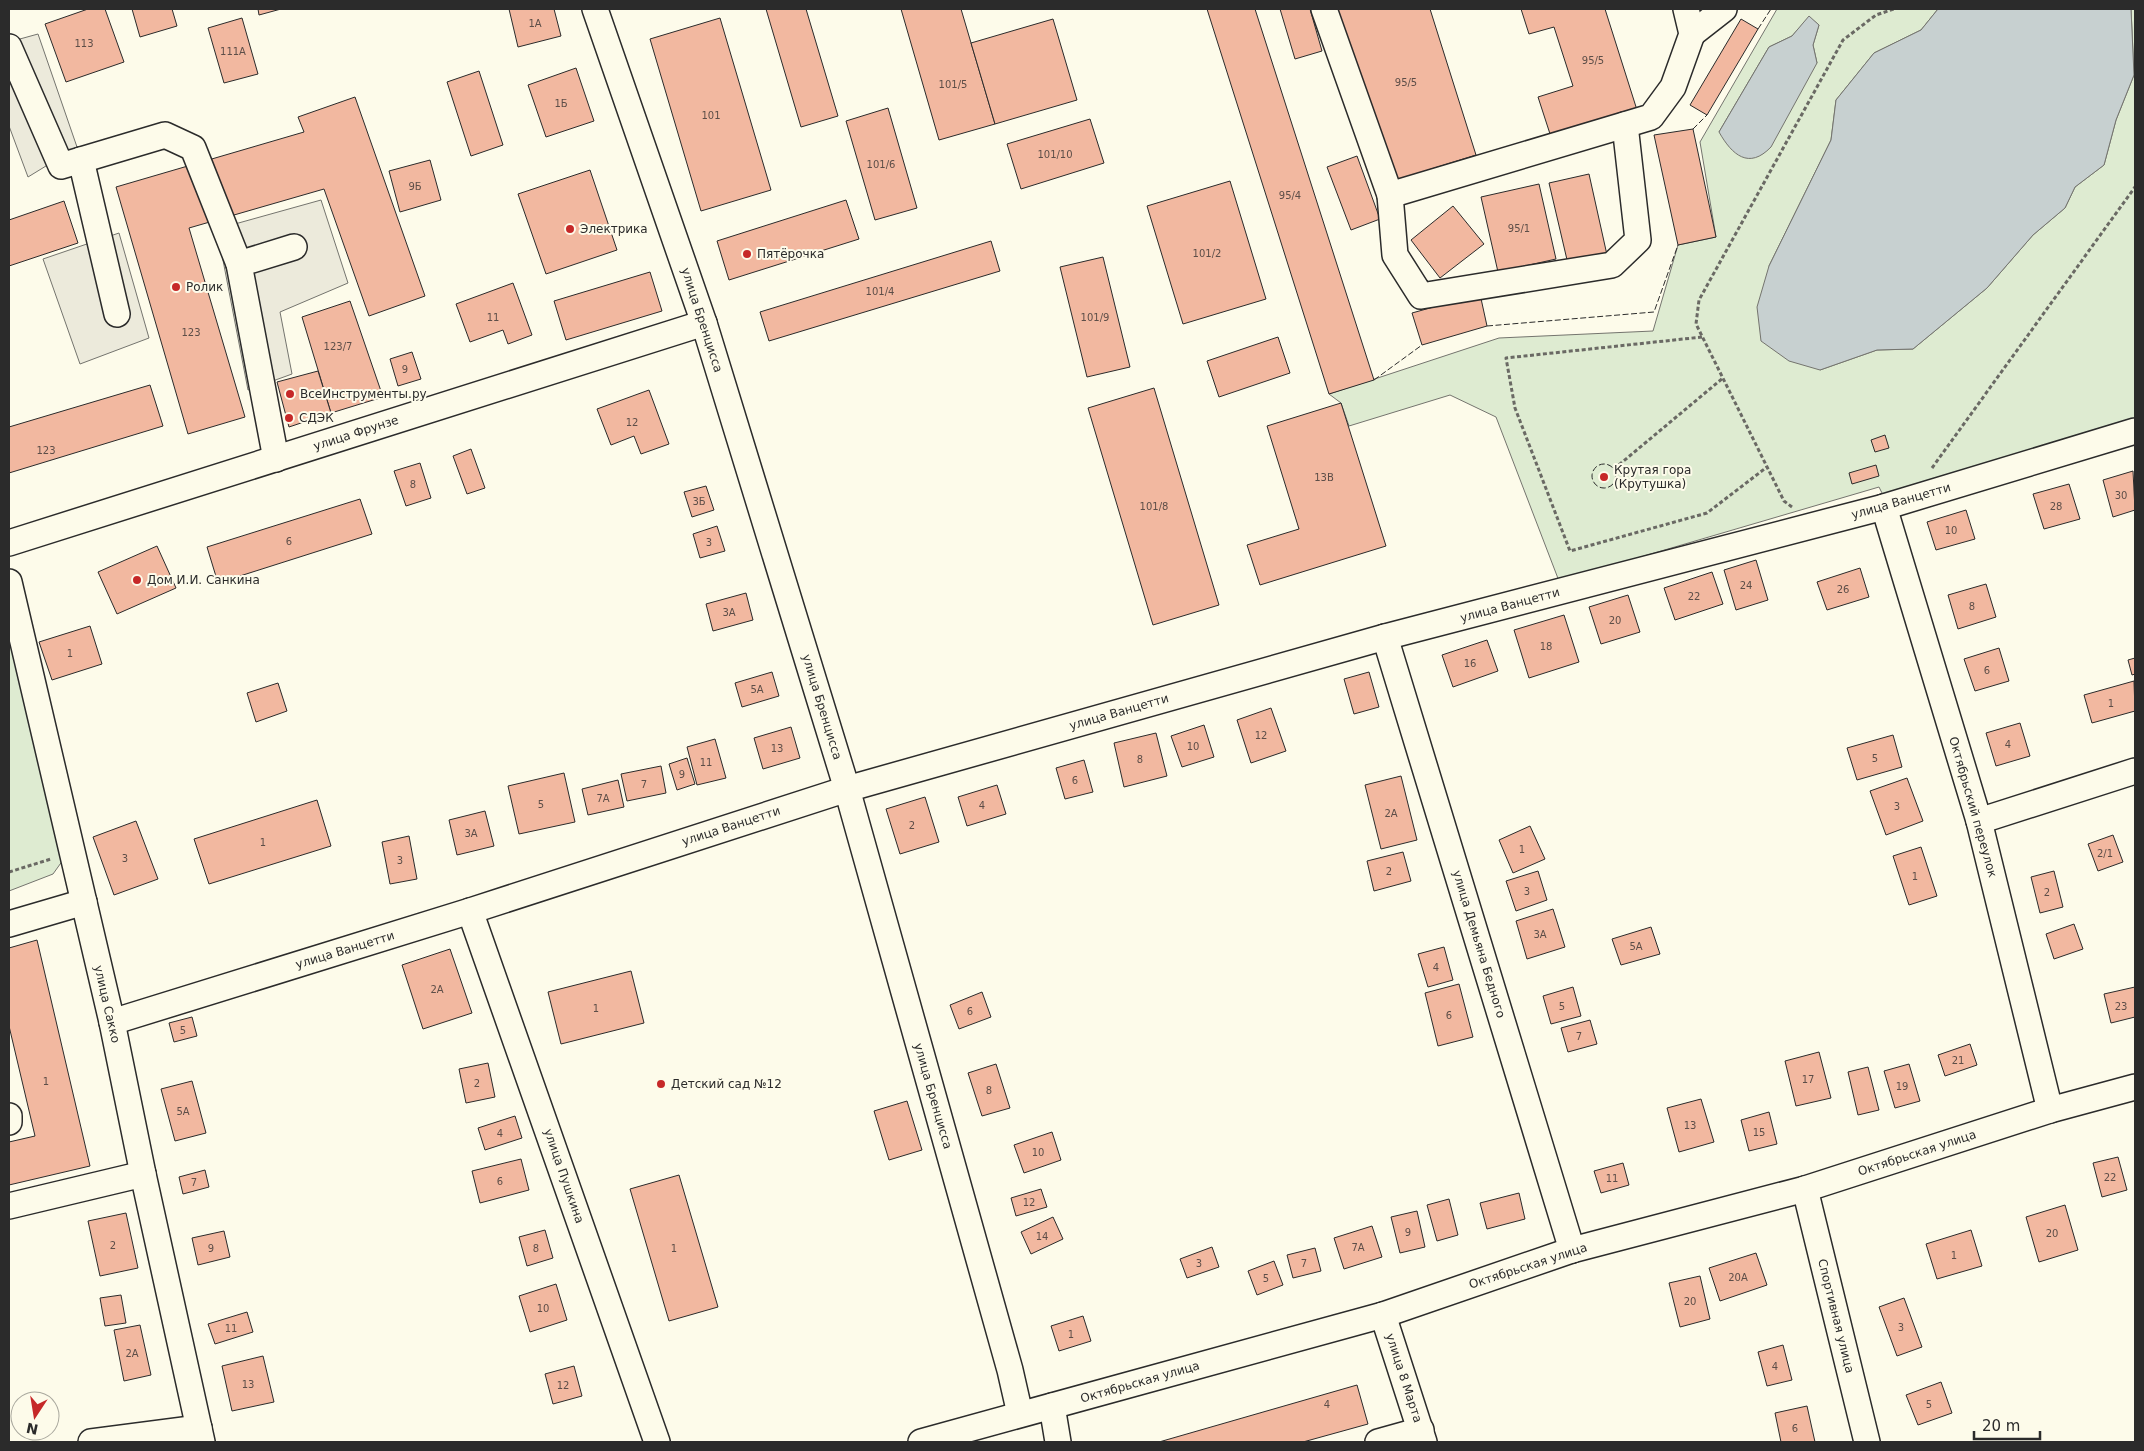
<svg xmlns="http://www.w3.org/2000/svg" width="2144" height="1451" viewBox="0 0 2144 1451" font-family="'DejaVu Sans',sans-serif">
<rect width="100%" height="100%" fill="#fdfbea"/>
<g fill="#deebd1" stroke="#74746e" fill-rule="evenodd">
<path d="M1777 9H1938L1921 30 1874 53 1836 100 1831 140 1769 266 1820 370 1877 350 1913 349 1987 288 2033 235 2065 208 2075 187 2104 165 2116 120 2134 75 2131 9H2135V422L1884 497 1879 487 1559 581 1496 417 1450 395 1349 426 1341 403 1329 394 1499 338 1653 331 1678 245 1716 237 1700 142ZM1809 17 1819 25 1813 45 1817 63 1719 132 1769 47 1792 36Z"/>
<polygon points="9,627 63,860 53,874 9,891"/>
</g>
<g fill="#eceadb" stroke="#74746e">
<polygon points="38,34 77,147 28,177 9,126 9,42"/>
<polygon points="321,200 348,283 280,312 292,374 248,390 217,229"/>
<polygon points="119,233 149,338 80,364 43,259"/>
</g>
<g fill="#c7d0d0" stroke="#74746e">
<polygon points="1938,9 2131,9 2134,75 2116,120 2104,165 2075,187 2065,208 2033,235 1987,288 1913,349 1877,350 1820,370 1789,361 1761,341 1757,307 1769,266 1831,140 1836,100 1874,53 1921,30"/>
<path d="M1809 16 1819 25 1813 45 1817 63 1771 147C1749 170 1732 155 1719 132L1769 47 1792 36Z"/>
</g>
<g fill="#f2b8a0" stroke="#2b2b2b">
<polygon points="88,9 105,9 124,62 66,82 45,24"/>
<polygon points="132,9 172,9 177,26 140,37"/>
<polygon points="258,9 281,9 259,15"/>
<polygon points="509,9 554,9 561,36 518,47"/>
<polygon points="766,9 806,9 838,116 801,127"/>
<polygon points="901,9 961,9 995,124 939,140"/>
<polygon points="1207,9 1255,9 1374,380 1329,394"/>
<polygon points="1280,9 1310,9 1322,51 1295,59"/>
<polygon points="1335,9 1430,9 1476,155 1390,182"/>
<polygon points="1521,9 1605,9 1637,110 1551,137 1538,97 1573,86 1554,27 1529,34"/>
<polygon points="242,18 258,74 224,83 208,28"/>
<polygon points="720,18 771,190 701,211 650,39"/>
<polygon points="1053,19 1077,100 995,124 971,43"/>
<polygon points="1741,19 1758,29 1707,115 1690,105"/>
<polygon points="576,68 594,121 546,137 528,85"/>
<polygon points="479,71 503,145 471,156 447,82"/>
<polygon points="355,97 425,296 369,316 324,189 189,228 245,417 188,434 116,187 304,132 298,117"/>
<polygon points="888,108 917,208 875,220 846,121"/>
<polygon points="1090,119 1104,163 1021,189 1007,144"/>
<polygon points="1693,129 1716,237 1678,245 1654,135"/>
<polygon points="1357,156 1380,219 1351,230 1327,167"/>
<polygon points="430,160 441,200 400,212 389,171"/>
<polygon points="590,170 617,250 546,274 518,194"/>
<polygon points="1589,174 1607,255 1568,264 1549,183"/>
<polygon points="1230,181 1266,299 1183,324 1147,206"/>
<polygon points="1539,184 1556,259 1498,272 1481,197"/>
<polygon points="846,200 859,239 729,280 717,241"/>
<polygon points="64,201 78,243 9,266 9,220"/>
<polygon points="1453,206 1484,244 1440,278 1411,240"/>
<polygon points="991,241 1000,271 769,341 760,312"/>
<polygon points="1103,257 1130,367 1087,377 1060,267"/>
<polygon points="650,272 662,311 566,340 554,301"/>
<polygon points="513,283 532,335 508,344 503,330 470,342 456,304"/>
<polygon points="1480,294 1487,326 1422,345 1412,313"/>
<polygon points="350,301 383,397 331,413 302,317"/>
<polygon points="1278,337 1290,373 1219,397 1207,361"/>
<polygon points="412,352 421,379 398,386 390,359"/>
<polygon points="318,371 331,413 289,427 277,382"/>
<polygon points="150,385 163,426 9,473 9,427"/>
<polygon points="1154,388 1219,605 1153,625 1088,408"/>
<polygon points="649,390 669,444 641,454 634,436 611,445 597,409"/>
<polygon points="1341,403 1386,546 1260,585 1247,545 1299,529 1267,426"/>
<polygon points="1885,435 1889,448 1875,452 1871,440"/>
<polygon points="471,449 485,488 467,494 453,456"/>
<polygon points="420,463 431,498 406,506 394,471"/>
<polygon points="1876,465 1879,476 1852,484 1849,473"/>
<polygon points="2133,471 2135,510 2113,517 2103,480"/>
<polygon points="2069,484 2080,519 2044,529 2033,494"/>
<polygon points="706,486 714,510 692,517 684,492"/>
<polygon points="360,499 372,534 218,583 207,547"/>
<polygon points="1966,510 1975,539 1936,550 1927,522"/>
<polygon points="717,526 725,551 700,558 693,534"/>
<polygon points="157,546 176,588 117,614 98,572"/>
<polygon points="1756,560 1768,600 1736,610 1724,570"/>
<polygon points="1860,568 1869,597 1827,610 1817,582"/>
<polygon points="1712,572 1723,604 1675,620 1664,588"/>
<polygon points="1986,584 1996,617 1958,629 1948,595"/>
<polygon points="746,593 753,620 713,631 706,604"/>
<polygon points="1628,595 1640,632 1601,644 1589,607"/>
<polygon points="1564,615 1579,662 1529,678 1514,630"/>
<polygon points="90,626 102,664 52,680 39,642"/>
<polygon points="1487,640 1498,671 1453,687 1442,655"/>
<polygon points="1999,648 2009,681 1975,691 1964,659"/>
<polygon points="2135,658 2135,674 2132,675 2128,660"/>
<polygon points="772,672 779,696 742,707 735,683"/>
<polygon points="1369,672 1379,707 1354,714 1344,679"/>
<polygon points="2134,681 2135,711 2092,723 2084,695"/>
<polygon points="278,683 287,711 256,722 247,693"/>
<polygon points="1271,708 1286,751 1251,763 1237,720"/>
<polygon points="2020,723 2030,756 1996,766 1986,733"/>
<polygon points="1204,725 1214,757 1182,767 1171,736"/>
<polygon points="791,727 800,758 763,769 754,738"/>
<polygon points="1156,733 1167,776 1124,787 1114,743"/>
<polygon points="1893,735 1902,767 1857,780 1847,748"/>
<polygon points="715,739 726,778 697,785 687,747"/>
<polygon points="687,758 695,784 677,790 669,764"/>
<polygon points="1084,760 1093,792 1065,799 1056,768"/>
<polygon points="661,766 666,793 627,801 621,774"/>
<polygon points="564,773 575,822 519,834 508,786"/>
<polygon points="1401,776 1417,840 1381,849 1365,785"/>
<polygon points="1907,778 1923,821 1886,835 1870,791"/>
<polygon points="618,780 624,807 588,815 582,789"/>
<polygon points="997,785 1006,814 967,826 958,797"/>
<polygon points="925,797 939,842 900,854 886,809"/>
<polygon points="317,800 331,846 209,884 194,839"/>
<polygon points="485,811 494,846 457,855 449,820"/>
<polygon points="136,821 158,879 114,895 93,837"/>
<polygon points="1530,826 1545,859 1513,873 1499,840"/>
<polygon points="2113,835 2123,862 2098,871 2088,844"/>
<polygon points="409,836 417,879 390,884 382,842"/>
<polygon points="1921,847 1937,896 1909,905 1893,856"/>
<polygon points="1403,852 1411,881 1374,891 1367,861"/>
<polygon points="1538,871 1547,900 1516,911 1506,881"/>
<polygon points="2054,871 2063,907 2040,913 2031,877"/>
<polygon points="1553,909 1565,947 1527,959 1516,921"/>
<polygon points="2074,924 2083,949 2054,959 2046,934"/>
<polygon points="1651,927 1660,954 1621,965 1612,939"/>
<polygon points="37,940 90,1166 9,1185 9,1142 35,1136 9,1026 9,948"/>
<polygon points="1444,947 1453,980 1428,987 1418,954"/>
<polygon points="450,949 472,1013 423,1029 402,965"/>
<polygon points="631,971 644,1023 561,1044 548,992"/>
<polygon points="1459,984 1473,1037 1438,1046 1425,993"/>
<polygon points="1573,987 1581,1016 1551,1024 1543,996"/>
<polygon points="2135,987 2135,1017 2111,1023 2104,994"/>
<polygon points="982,992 991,1017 959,1029 950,1005"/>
<polygon points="192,1017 197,1036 174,1042 169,1023"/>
<polygon points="1590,1020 1597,1044 1568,1052 1561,1028"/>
<polygon points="1970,1044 1977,1065 1945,1076 1938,1055"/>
<polygon points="1819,1052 1831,1098 1796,1106 1785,1061"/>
<polygon points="488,1063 495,1097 466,1103 459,1069"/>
<polygon points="996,1064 1010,1108 982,1116 968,1073"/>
<polygon points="1909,1064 1920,1101 1895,1108 1884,1071"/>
<polygon points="1868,1067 1879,1110 1858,1115 1848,1072"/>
<polygon points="192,1081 206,1133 175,1141 161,1089"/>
<polygon points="1701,1099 1714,1142 1679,1152 1667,1108"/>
<polygon points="907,1101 922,1150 889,1160 874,1111"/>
<polygon points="1769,1112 1777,1144 1749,1151 1741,1120"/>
<polygon points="515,1116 522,1138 485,1150 478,1128"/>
<polygon points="1052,1132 1061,1160 1024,1173 1014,1145"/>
<polygon points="2118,1157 2127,1190 2102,1197 2093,1163"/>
<polygon points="521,1159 529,1190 480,1203 472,1171"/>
<polygon points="1623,1163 1629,1185 1601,1193 1594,1171"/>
<polygon points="205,1170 209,1187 183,1194 179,1177"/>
<polygon points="679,1175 718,1307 669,1321 630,1189"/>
<polygon points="1041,1189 1047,1207 1016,1216 1011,1198"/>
<polygon points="1519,1193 1525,1219 1487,1229 1480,1203"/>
<polygon points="1449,1199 1458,1235 1437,1241 1427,1205"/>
<polygon points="2065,1205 2078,1250 2039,1262 2026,1217"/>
<polygon points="1417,1211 1425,1247 1400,1253 1391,1217"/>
<polygon points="126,1213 138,1268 100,1276 88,1221"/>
<polygon points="1053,1217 1063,1239 1031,1254 1021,1232"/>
<polygon points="1372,1226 1382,1257 1344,1269 1334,1238"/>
<polygon points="545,1230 553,1258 527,1266 519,1237"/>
<polygon points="1971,1230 1982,1266 1937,1279 1926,1244"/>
<polygon points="224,1231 230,1257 198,1265 192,1238"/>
<polygon points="1212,1247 1219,1267 1187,1278 1180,1259"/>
<polygon points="1315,1248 1321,1271 1293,1278 1287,1255"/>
<polygon points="1756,1253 1767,1285 1720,1301 1709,1268"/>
<polygon points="1274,1261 1283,1285 1257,1295 1248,1271"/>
<polygon points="1700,1276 1710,1319 1680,1327 1669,1283"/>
<polygon points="556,1284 567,1320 530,1332 519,1296"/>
<polygon points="121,1295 126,1323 105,1326 100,1298"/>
<polygon points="1904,1298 1922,1347 1897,1356 1879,1307"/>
<polygon points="247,1312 253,1332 215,1344 208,1324"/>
<polygon points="1083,1316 1091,1341 1059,1351 1051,1326"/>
<polygon points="140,1325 151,1375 124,1381 114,1330"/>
<polygon points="1783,1345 1792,1380 1767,1386 1758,1352"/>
<polygon points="263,1356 274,1402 232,1411 222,1366"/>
<polygon points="574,1366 582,1396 553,1404 545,1374"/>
<polygon points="1941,1382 1952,1413 1918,1425 1906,1395"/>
<polygon points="1357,1385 1368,1424 1303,1442 1159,1442"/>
<polygon points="1807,1406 1815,1442 1781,1442 1775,1413"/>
</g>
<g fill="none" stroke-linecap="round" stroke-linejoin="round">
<g stroke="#2b2b2b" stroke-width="28">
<g id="minor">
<polyline points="595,9 704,323 847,789 1010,1370 1020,1414"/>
<polyline points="1324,9 1390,195 1651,117 1673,87 1692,34 1686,9"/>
<polyline points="1692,34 1724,9"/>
<polyline points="9,47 61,166 165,135 193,148 239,264"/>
<polyline points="81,160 117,314"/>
<polyline points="1390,195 1395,255 1421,296 1612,265 1638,240 1625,125"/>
<polyline points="276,459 239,264 294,247"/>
<polyline points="1884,507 1979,821 2050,1110"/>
<polyline points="9,543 704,323"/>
<polyline points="9,582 112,1022 143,1174 202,1442"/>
<polyline points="1385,637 1572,1250"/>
<polyline points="1979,821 2135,771"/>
<polyline points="470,911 657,1442"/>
<polyline points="9,924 84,902"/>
<polyline points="112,1022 470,911 847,789 1385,637 1884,507 2135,431"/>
<polyline points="9,1116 9,1122"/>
<polyline points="1805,1189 1867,1442"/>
<polyline points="9,1206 143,1174"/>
<polyline points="1383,1315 1424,1442"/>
<polyline points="1052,1406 1058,1442"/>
<polyline points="91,1442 199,1428"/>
<polyline points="921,1442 1383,1315 1572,1250 1805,1189 2050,1110 2135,1087"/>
<polyline points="1378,1442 1421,1430"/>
</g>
</g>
<g stroke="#6a6964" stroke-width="3" stroke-dasharray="4 2.5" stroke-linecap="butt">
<polyline points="1702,337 1506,358 1515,408 1570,551 1707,513 1767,467"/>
<polyline points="1932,468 2135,187"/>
<polyline points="1614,469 1723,378"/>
<polyline points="1792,507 1784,501 1696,324 1699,300 1843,40 1876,15 1894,9"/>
<polyline points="9,872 51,859"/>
</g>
<use href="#minor" stroke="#fdfbea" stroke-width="25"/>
<g stroke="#2b2b2b" stroke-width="1" stroke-dasharray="6 2.5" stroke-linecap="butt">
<polyline points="1758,29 1771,9"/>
<polyline points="1693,129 1707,115"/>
<polyline points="1487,326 1654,312 1678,245"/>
<polyline points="1374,380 1422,345"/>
<circle cx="1604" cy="476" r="12"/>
</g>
</g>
<g fill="#c62828" stroke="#fdfbea" stroke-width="2">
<circle cx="570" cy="229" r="5"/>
<circle cx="747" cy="254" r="5"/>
<circle cx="176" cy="287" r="5"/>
<circle cx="290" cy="394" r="5"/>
<circle cx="289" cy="418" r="5"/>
<circle cx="1604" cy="477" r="5"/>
<circle cx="137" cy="580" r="5"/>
<circle cx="661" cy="1084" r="5"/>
</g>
<g text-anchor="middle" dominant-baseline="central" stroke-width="4" stroke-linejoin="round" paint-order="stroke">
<g font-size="10" fill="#5d4e48">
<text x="535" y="23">1А</text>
<text x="84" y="43">113</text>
<text x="233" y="51">111А</text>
<text x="1593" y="60">95/5</text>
<text x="1406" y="82">95/5</text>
<text x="953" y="84">101/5</text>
<text x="561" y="103">1Б</text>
<text x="711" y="115">101</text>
<text x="1055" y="154">101/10</text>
<text x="881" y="164">101/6</text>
<text x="415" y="186">9Б</text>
<text x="1290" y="195">95/4</text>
<text x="1519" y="228">95/1</text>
<text x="1207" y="253">101/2</text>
<text x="880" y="291">101/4</text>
<text x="493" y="317">11</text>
<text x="1095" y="317">101/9</text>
<text x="191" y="332">123</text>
<text x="338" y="346">123/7</text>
<text x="405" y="369">9</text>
<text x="632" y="422">12</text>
<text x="46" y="450">123</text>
<text x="1324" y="477">13В</text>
<text x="413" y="484">8</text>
<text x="2121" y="495">30</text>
<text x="699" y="501">3Б</text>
<text x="1154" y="506">101/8</text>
<text x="2056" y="506">28</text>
<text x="1951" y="530">10</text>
<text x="289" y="541">6</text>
<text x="709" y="542">3</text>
<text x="1746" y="585">24</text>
<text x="1843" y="589">26</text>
<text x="1694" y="596">22</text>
<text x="1972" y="606">8</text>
<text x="729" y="612">3А</text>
<text x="1615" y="620">20</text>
<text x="1546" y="646">18</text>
<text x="70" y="653">1</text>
<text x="1470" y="663">16</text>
<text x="1987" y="670">6</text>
<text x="757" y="689">5А</text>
<text x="2111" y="703">1</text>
<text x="1261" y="735">12</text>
<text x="2008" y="744">4</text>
<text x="1193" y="746">10</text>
<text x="777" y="748">13</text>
<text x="1875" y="758">5</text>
<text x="1140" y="759">8</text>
<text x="706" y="762">11</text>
<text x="682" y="774">9</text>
<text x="1075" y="780">6</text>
<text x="644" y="784">7</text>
<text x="603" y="798">7А</text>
<text x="541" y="804">5</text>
<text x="982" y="805">4</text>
<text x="1897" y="806">3</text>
<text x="1391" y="813">2А</text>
<text x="912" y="825">2</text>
<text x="471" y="833">3А</text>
<text x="263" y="842">1</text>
<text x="1522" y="849">1</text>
<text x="2105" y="853">2/1</text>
<text x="125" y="858">3</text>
<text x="400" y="860">3</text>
<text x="1389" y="871">2</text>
<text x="1915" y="876">1</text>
<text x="1527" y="891">3</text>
<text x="2047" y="892">2</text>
<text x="1540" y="934">3А</text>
<text x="1636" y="946">5А</text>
<text x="1436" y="967">4</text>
<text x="437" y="989">2А</text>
<text x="1562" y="1006">5</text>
<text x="2121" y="1006">23</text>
<text x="596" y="1008">1</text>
<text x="970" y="1011">6</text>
<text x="1449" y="1015">6</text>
<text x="183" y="1030">5</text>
<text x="1579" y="1036">7</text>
<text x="1958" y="1060">21</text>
<text x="1808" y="1079">17</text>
<text x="46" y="1081">1</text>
<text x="477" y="1083">2</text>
<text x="1902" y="1086">19</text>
<text x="989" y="1090">8</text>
<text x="183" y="1111">5А</text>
<text x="1690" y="1125">13</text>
<text x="1759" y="1132">15</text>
<text x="500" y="1133">4</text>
<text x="1038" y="1152">10</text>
<text x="2110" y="1177">22</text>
<text x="1612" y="1178">11</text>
<text x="500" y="1181">6</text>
<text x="194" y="1182">7</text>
<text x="1029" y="1202">12</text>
<text x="1408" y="1232">9</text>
<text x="2052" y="1233">20</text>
<text x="1042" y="1236">14</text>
<text x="113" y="1245">2</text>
<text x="1358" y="1247">7А</text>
<text x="211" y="1248">9</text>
<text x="536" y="1248">8</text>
<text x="674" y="1248">1</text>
<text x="1954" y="1255">1</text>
<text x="1199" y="1263">3</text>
<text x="1304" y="1263">7</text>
<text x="1738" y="1277">20А</text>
<text x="1266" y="1278">5</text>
<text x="1690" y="1301">20</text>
<text x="543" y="1308">10</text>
<text x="1901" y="1327">3</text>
<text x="231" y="1328">11</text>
<text x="1071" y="1334">1</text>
<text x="132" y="1353">2А</text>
<text x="1775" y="1366">4</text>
<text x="248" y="1384">13</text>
<text x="563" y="1385">12</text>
<text x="1327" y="1404">4</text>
<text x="1929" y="1404">5</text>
<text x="1795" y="1428">6</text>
</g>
<g font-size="12" fill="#2b2b2b" stroke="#fdfbea" text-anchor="start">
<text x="580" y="229">Электрика</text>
<text x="757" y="254">Пятёрочка</text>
<text x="186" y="287">Ролик</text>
<text x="300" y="394">ВсеИнструменты.ру</text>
<text x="299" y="418">СДЭК</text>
<text x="1614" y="470">Крутая гора<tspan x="1614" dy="14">(Крутушка)</tspan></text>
<text x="147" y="580">Дом И.И. Санкина</text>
<text x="671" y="1084">Детский сад №12</text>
</g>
<g font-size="12" fill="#2b2b2b" stroke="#fdfbea">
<text transform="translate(702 320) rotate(72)">улица Бренцисса</text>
<text transform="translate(356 433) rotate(-18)">улица Фрунзе</text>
<text transform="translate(1901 501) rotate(-16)">улица Ванцетти</text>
<text transform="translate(1510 605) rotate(-15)">улица Ванцетти</text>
<text transform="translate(822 707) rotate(73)">улица Бренцисса</text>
<text transform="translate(1119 712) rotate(-16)">улица Ванцетти</text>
<text transform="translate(1973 807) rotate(74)">Октябрьский переулок</text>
<text transform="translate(731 826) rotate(-18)">улица Ванцетти</text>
<text transform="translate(1479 944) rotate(73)">улица Демьяна Бедного</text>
<text transform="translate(345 950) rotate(-17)">улица Ванцетти</text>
<text transform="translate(107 1004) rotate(77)">улица Сакко</text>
<text transform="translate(933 1096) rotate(74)">улица Бренцисса</text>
<text transform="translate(1917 1153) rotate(-18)">Октябрьская улица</text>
<text transform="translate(564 1176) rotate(71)">улица Пушкина</text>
<text transform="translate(1528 1266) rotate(-18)">Октябрьская улица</text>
<text transform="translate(1836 1316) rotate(76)">Спортивная улица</text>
<text transform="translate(1404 1378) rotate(72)">улица 8 Марта</text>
<text transform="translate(1140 1382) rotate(-16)">Октябрьская улица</text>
</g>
</g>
<rect width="2144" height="1451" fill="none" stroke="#2b2b2b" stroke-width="20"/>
<g transform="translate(35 1416) rotate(192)"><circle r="24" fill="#fdfbea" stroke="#a9a89e"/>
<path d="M0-4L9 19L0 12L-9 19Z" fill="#c62828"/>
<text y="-8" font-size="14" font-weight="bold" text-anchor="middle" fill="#2b2b2b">N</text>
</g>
<path d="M1974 1431v8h66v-8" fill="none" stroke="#2b2b2b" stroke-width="2.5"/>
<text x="1982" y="1431" font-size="15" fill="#2b2b2b" stroke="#fdfbea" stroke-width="4" paint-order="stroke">20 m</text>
</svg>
